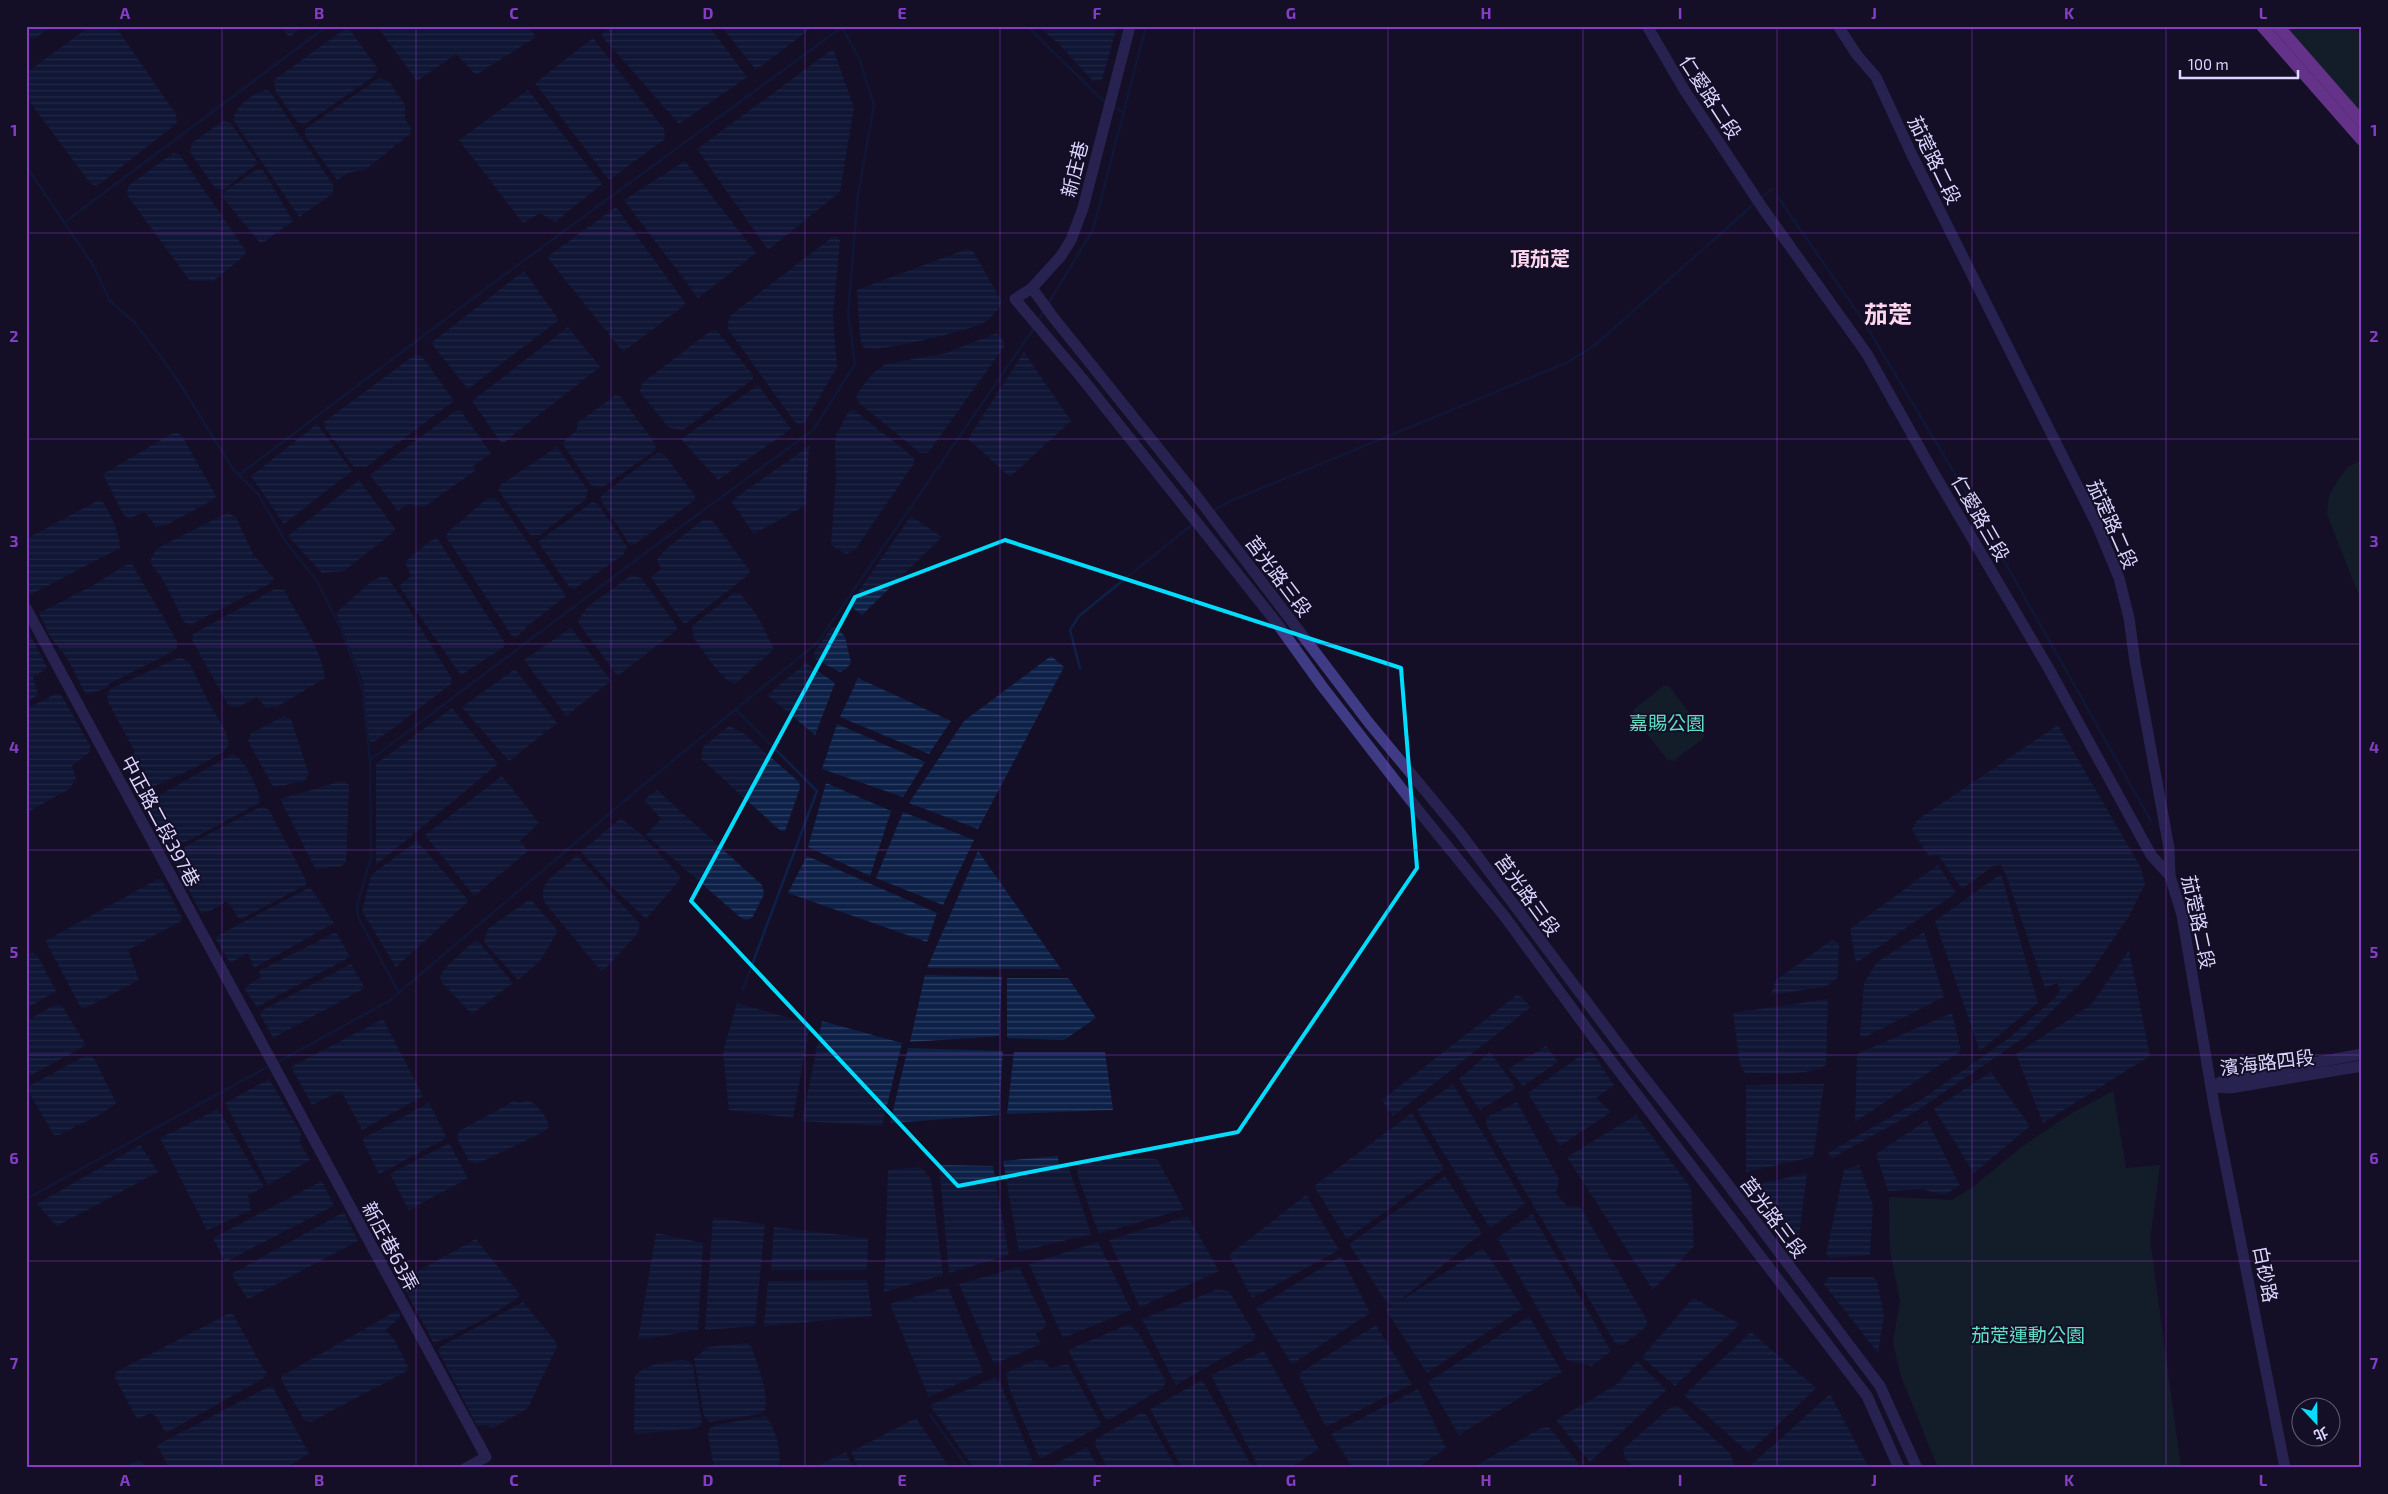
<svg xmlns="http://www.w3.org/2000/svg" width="2388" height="1494" viewBox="0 0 2388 1494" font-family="'Exo 2','Noto Sans TC',sans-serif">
<defs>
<pattern id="water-rules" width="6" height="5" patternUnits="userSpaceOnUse" patternTransform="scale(1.25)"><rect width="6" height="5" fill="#0d2148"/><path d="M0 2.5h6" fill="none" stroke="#304063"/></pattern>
</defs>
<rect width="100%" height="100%" fill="#140f26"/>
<g fill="#123030">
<polygon points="2286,26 2355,28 2362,35 2362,113"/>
<polygon points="2362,460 2362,603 2327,514 2329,496 2338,480 2348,467"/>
<polygon points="1664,686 1669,686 1704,733 1704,738 1673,761 1667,759 1633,716 1634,709"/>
<polygon points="2113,1091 2126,1168 2160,1165 2150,1240 2181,1468 1938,1468 1901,1376 1893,1343 1900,1301 1890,1250 1889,1197 1952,1200 1974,1186 2023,1146 2072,1113"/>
</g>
<g fill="url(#water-rules)">
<polygon points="26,26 49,26 47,30 34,39 26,36"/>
<polygon points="95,26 115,26 176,114 177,123 100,184 94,185 90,183 26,97 26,73 89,27 92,28"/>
<polygon points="280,26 304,26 289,37"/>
<polygon points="377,26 528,26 536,37 476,75 456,54 417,81"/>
<polygon points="612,26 709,26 747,77 679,124 601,35"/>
<polygon points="721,26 814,26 756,70"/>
<polygon points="1038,26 1117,26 1102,80 1093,81 1059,44"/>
<polygon points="345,29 350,30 378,69 373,77 305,124 297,122 276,92 274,80"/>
<polygon points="593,38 664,129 665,139 609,180 535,83"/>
<polygon points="833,49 854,107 840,192 768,250 697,149"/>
<polygon points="379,78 389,81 405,105 405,118 411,129 410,134 366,169 348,173 337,180 305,136 305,129"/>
<path d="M267 90 271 93 334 186 332 194 299 217 234 121C232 108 254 92 267 90Z"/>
<polygon points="528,90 602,184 555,222 540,213 523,223 459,140"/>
<polygon points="223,121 231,123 258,163 223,190 215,188 190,152 192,143"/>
<polygon points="173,153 180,155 246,251 244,256 213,281 190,281 127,195 128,186"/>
<polygon points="685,161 756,253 698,298 624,200"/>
<polygon points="257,169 263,170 293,221 261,244 223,198 224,192"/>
<polygon points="616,207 686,304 623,352 547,257"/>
<polygon points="834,236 840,240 833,316 837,367 806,421 800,425 794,421 728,329 728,322 732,314"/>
<path d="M967 249 973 251 1001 300C1002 309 988 321 979 325 964 331 872 355 863 347L860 339 857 290Z"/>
<polygon points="524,271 559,320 468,389 431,343"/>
<polygon points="568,327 600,367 502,444 472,401"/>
<polygon points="712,330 718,332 753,375 753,379 683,430 669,428 640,392 642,383"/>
<polygon points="997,333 1004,343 1004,347 928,453 920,453 858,402 856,395 873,373 886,364 946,353"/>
<polygon points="1024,352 1071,421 1010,477 968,439"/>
<polygon points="421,355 454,401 366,467 354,467 325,428 324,422 412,357"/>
<polygon points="758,385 791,429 718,480 681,439"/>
<polygon points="616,395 621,397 656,445 654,451 603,487 594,487 590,484 562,443 577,430 577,423"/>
<polygon points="460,410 491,453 473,466 476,470 424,507 408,504 398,511 370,475 454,412"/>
<polygon points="854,410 913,457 915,462 855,550 846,554 831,545 836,477 835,446 836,435 849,411"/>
<polygon points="317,424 352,471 284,524 251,476"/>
<polygon points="173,433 178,433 182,436 216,496 213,500 166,525 156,527 148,515 144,512 129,519 123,514 103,474"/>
<polygon points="809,446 806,505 754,534 731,501"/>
<polygon points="557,447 588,490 586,499 540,535 530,535 499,491 500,485"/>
<polygon points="657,453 664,454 695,496 695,500 635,544 630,545 600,499 602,495"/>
<polygon points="359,480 396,530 344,571 322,573 288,536"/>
<polygon points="488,498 495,498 499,502 565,594 565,597 526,627 526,629 516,637 512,636 446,537 448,532"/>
<path d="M97 501 103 502C112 517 118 530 120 548L30 595 26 591V539Z"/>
<polygon points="592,502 598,504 627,547 623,555 574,589 570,588 538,542"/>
<polygon points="227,513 236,517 253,554 274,579 271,583 190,625 184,622 165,583 150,562 156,549"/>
<polygon points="911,516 942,537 862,615 849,605"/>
<polygon points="703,520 713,521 750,571 748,575 687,623 683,623 651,577 661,569 657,559 667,548"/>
<polygon points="437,538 505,643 504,647 463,674 460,674 399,586 411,576 405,562 430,541"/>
<polygon points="132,564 177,641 177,648 172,652 109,684 104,689 86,695 67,658 50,636 39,613 90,587 126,565"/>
<polygon points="632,575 641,578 677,626 677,630 619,675 616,674 578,622 587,607"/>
<polygon points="381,577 387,577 406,604 451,677 452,683 395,727 372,743 368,738 363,681 336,613 372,581"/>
<path d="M275 589 284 590C298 617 321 646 325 678L277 707 266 708 257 697 240 706 231 707 227 703 192 640 193 634Z"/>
<path d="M734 593H740L758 617 774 649 735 684C722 681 703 650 694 639L692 626Z"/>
<polygon points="26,627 47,667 45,670 33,677 38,695 26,703"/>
<polygon points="837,627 845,637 851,663 846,669 840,672 815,659 814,653 831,628"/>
<polygon points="571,628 611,681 566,716 524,660"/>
<polygon points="1051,656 1064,667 978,829 909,803 964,721"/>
<path d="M180 657 189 662 213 711C218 716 231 739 228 746 225 756 163 782 150 788H146L130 758 135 752 107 700 108 692 112 688Z"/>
<polygon points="806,663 835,683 815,735 767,695"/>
<polygon points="515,669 557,723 509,761 462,707"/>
<polygon points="858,678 951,721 929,754 840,717"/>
<polygon points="57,693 62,696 90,746 90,752 72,766 76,779 69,789 26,813 26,709"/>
<polygon points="452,708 498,764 376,865 376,764"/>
<polygon points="284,716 291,719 309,775 304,781 276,787 272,785 248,741 251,733"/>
<polygon points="837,724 925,762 903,797 822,769"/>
<polygon points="2058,725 2141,868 2145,884 2129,916 2089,975 2025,1037 1915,1112 1832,1158 1828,1153 1925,1097 2009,1038 2055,998 2061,989 2057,983 2045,988 2006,875 2001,865 1993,866 1962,889 1938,855 1929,856 1912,830 1917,820"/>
<polygon points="729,726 743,733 799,782 800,788 785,831 781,831 701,759 703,747"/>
<path d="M233 754C243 757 263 795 259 803 243 811 178 850 167 847L148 809 149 801Z"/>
<polygon points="502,776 539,823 520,841 528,851 474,896 425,835"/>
<polygon points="342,781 349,785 346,863 341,866 318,869 315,868 280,799"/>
<polygon points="826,783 891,811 870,876 808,847"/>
<polygon points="657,790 762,885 764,894 752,918 746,920 740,917 646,835 661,819 644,800"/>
<polygon points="264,807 269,810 307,882 306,885 241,919 238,918 230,904 226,902 208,912 201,913 175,864 177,855 184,847 258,808"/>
<polygon points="903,812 974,840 943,905 876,878"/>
<polygon points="621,818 643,836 680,876 679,881 646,919 615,890 581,852"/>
<polygon points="417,841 469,901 396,967 362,911 371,875"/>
<polygon points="978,851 1061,969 927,968"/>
<path d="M577 855 640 924 638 933 605 969 601 971 545 903C541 894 543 887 548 880Z"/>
<polygon points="807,856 937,913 927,942 788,893"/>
<polygon points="1938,865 1956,893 1856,963 1850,929"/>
<polygon points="2001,874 2038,1003 1980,1051 1935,921"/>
<polygon points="158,879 162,880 183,920 128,950 139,980 86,1008 81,1008 46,942 47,940"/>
<polygon points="310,887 334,923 254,968 248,953 230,963 215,937"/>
<polygon points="527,901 532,901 558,931 540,961 518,980 484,942 488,929"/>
<polygon points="336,932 350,957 257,1007 244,988 261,977 259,971"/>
<polygon points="1924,932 1944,997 1865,1037 1860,1035 1864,983 1877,962"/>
<polygon points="1832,940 1839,943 1838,977 1827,986 1771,995 1776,980"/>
<polygon points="478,941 513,983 472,1014 442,983 440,976 446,967 473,942"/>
<polygon points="2129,950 2150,1056 2043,1123 2016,1054 2091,1005"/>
<polygon points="32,953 37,955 56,991 26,1009 26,956"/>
<polygon points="351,964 365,988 273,1038 259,1012"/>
<polygon points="925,975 1002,977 999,1036 910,1042"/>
<polygon points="1007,978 1068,978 1096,1018 1064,1040 1007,1038"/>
<polygon points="1518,994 1531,1007 1393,1116 1382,1100"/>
<path d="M1828 999 1826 1065C1808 1077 1766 1073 1745 1073L1740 1064 1733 1013Z"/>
<polygon points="737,1003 810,1024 793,1118 729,1110 723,1052"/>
<polygon points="57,1004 62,1006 86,1045 26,1078 26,1021"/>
<polygon points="1952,1013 1961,1051 1855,1122 1857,1054"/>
<polygon points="383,1019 423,1096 362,1130 341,1091 312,1105 291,1067"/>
<polygon points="822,1021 902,1043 882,1126 802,1121"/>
<polygon points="1546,1046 1558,1062 1523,1086 1508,1069"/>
<polygon points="908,1048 1003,1051 999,1115 890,1123"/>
<polygon points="1590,1049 1614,1085 1596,1098 1611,1112 1560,1146 1528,1093"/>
<polygon points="1014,1052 1105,1052 1113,1110 1007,1114"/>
<polygon points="1490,1052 1516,1088 1480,1110 1459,1079"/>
<polygon points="85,1056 91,1056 95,1060 116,1103 101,1114 59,1135 54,1135 28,1091 29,1086"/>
<polygon points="1991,1072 2030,1126 1974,1173 1934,1109"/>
<polygon points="269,1079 301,1133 300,1143 310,1160 268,1185 225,1103"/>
<polygon points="1453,1084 1525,1204 1490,1228 1417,1110"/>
<polygon points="1824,1084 1813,1157 1746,1172 1746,1085"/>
<path d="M527 1100C536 1103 549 1118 549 1127L543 1132 477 1164 469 1161 457 1138 459 1131 514 1101 520 1103Z"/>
<polygon points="1517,1102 1559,1179 1556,1193 1567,1206 1580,1207 1647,1320 1647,1326 1623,1345 1615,1343 1486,1125 1487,1117"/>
<polygon points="429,1103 447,1138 379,1174 362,1139"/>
<polygon points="218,1109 264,1187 248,1195 251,1210 207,1230 160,1138"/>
<polygon points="1412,1113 1444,1169 1347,1239 1314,1186"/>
<polygon points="1636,1115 1691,1188 1694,1246 1653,1290 1567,1157"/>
<polygon points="1927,1120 1960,1186 1943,1195 1922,1189 1888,1191 1876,1154"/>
<polygon points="449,1143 468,1178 409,1210 390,1174"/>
<polygon points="140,1145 158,1172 57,1226 37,1204"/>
<polygon points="1058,1156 1059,1168 1069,1168 1091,1234 1019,1252 1003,1161"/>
<polygon points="1149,1158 1158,1160 1184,1209 1099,1234 1077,1174 1080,1160"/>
<polygon points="939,1165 993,1166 1009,1255 949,1273"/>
<polygon points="1859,1165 1873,1205 1870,1255 1830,1258 1826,1254 1844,1170"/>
<polygon points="921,1167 931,1179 943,1275 884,1292 888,1170"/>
<polygon points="1807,1173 1799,1236 1747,1187"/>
<polygon points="1445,1176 1482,1233 1397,1303 1483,1248 1523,1308 1427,1373 1386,1310 1392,1306 1385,1300 1349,1244"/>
<polygon points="322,1181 334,1206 225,1262 213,1238"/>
<polygon points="1306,1195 1339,1250 1252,1298 1229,1255"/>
<polygon points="344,1212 358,1241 248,1299 231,1274"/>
<polygon points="1532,1214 1611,1351 1592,1366 1567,1360 1497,1238"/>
<polygon points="1188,1216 1219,1271 1140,1307 1109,1240"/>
<polygon points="713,1218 765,1224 755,1326 705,1330"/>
<polygon points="774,1227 868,1238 867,1270 771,1270"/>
<polygon points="656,1233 703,1243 698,1330 638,1340"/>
<path d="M476 1239 520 1295C513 1304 443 1343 433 1342L402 1284V1280Z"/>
<polygon points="1098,1242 1131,1310 1063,1338 1029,1264"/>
<polygon points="1341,1256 1370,1313 1292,1364 1256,1308"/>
<polygon points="1019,1267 1047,1325 1036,1334 1041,1344 994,1364 959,1284"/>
<polygon points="1829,1277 1873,1277 1877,1281 1884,1315 1878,1353 1824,1284"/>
<polygon points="867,1280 872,1316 764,1326 768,1281"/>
<polygon points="948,1287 983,1372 929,1397 890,1304"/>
<polygon points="1216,1290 1229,1291 1257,1338 1176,1385 1142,1319"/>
<polygon points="1693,1298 1740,1324 1675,1386 1642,1357"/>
<polygon points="523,1302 557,1343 557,1346 528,1408 493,1428 486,1425 477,1426 438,1350 440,1347"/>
<polygon points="396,1311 400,1313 400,1318 385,1330 394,1339 408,1367 407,1371 311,1422 304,1420 281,1379 282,1374 289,1372"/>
<polygon points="230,1313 233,1314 264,1370 267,1372 264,1378 166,1433 156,1416 151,1413 137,1419 115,1378 116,1372"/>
<polygon points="1529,1316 1562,1372 1459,1435 1428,1382"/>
<polygon points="1129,1324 1138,1332 1166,1381 1163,1388 1109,1420 1105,1418 1068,1350"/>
<polygon points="1376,1325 1412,1384 1326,1427 1298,1374"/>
<polygon points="1751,1332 1816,1388 1749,1453 1684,1395"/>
<path d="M747 1343 751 1346C757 1365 769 1391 765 1410L759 1414 710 1422 704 1416 694 1359 708 1347Z"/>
<polygon points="1264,1351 1319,1449 1290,1468 1258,1466 1211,1375"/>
<path d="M682 1360 688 1361 693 1365 702 1424 697 1428 638 1434 634 1432 635 1376C646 1363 666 1362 682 1360Z"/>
<polygon points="1035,1360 1044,1360 1050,1368 1068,1364 1102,1425 1040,1459 1010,1391 1006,1373"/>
<polygon points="1637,1361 1666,1390 1590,1462 1556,1420 1616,1385"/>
<polygon points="995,1378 1000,1382 1033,1462 1024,1468 974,1468 930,1405"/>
<polygon points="1202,1380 1253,1468 1182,1468 1150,1409"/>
<polygon points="272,1385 309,1454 284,1468 169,1468 157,1445"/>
<polygon points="1418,1389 1446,1448 1417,1468 1353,1468 1331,1434"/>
<polygon points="1830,1394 1869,1468 1748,1468"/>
<polygon points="1672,1406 1678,1406 1730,1453 1735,1467 1633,1468 1625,1458 1623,1449"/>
<polygon points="1141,1413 1146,1414 1176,1468 1108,1468 1095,1445 1096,1439"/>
<path d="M765 1416C773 1421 784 1457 778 1465L773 1468H714L708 1434 710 1428 715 1425Z"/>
<polygon points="916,1418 950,1468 859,1468 851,1452"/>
<polygon points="1549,1427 1582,1468 1472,1468 1541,1428"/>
<polygon points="1087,1447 1098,1468 1048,1468"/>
<polygon points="846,1452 853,1468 813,1468"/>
<polygon points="137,1460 141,1461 147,1468 124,1468"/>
</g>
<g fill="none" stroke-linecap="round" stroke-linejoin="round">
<g stroke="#0d2148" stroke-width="2.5">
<polyline points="1027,26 1099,97 1107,103"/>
<polyline points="1112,106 1124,113"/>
<polyline points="26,166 93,265 110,301 134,322 161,357 180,384 233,469 258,494 286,542 317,581 341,629 356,668 363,692 370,760 371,858 357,905 358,917 399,993"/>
<polyline points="1778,197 1864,322 1958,479 2151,821"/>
<polyline points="1760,199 1772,189"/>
<polyline points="65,222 327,26"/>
<polyline points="1048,304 1093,230 1146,26"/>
<polyline points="1038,321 1044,311"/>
<polyline points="239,475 492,284 842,27"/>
<polyline points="1213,511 1228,502 1566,363 1595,345 1754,204"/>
<polyline points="1080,668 1070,630 1079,616 1194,523"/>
<polyline points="736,710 817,791 743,989"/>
<polyline points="370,760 656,545 813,430 855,364 848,314 858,194 874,105 859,58 841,26"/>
<polyline points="276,1063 389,1001 642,786 818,642 1034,328"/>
<polyline points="26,1199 271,1065"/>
<polyline points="930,1415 968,1468"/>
</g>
<g stroke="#403b85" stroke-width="11">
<polyline points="1130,26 1083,208 1071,240 1061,256 1032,288 1015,299 1081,377 1276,622 1322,686 1422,815 1505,917 1596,1041 1867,1396 1899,1468"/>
<polyline points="1647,26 1685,91 1764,210 1867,354 1932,470 2049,669 2151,855 2170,876"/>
<polyline points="1838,26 1857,55 1876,77 1911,153 2097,525 2119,578 2129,618 2135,662 2169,848 2170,876 2182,915 2215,1111 2285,1468"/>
<polyline points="1032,288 1053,317 1195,494 1369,723 1461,834 1631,1061 1717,1170 1880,1386 1917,1468"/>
<polyline points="26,608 486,1457 466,1468"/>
<polyline points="2211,1087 2229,1078 2362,1054"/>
<polyline points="2213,1087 2230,1088 2362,1066"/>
</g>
<g stroke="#c65dfe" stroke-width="12">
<polyline points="2262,26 2362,140"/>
<polyline points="2278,26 2362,122"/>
</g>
</g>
<path d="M0 0H2388V1494H0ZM1005 540 1401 668 1417 868 1238 1132 958 1186 691 901 855 597Z" fill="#140f26" fill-opacity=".55" fill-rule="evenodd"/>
<path fill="none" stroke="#02ddfd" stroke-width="4" stroke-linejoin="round" d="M1005 540 1401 668 1417 868 1238 1132 958 1186 691 901 855 597Z"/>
<path fill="none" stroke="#853dc5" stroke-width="1" stroke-opacity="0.55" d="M222 26V1468M416 26V1468M611 26V1468M805 26V1468M1000 26V1468M1194 26V1468M1388 26V1468M1583 26V1468M1777 26V1468M1972 26V1468M2166 26V1468M26 233H2362M26 439H2362M26 644H2362M26 850H2362M26 1055H2362M26 1261H2362"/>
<g text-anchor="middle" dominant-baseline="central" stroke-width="4" stroke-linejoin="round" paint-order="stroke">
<g font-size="19" fill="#dbd5ff" stroke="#140f26">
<text transform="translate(1711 97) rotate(57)">仁愛路二段</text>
<text transform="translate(1935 160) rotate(64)">茄萣路二段</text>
<text transform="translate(1074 169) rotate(-76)">新庄巷</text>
<text transform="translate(1981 518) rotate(60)">仁愛路三段</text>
<text transform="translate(2113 524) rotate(66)">茄萣路二段</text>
<text transform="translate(1279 576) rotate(53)">莒光路三段</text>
<text transform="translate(161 821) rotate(62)">中正路二段397巷</text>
<text transform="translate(1528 895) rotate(54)">莒光路三段</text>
<text transform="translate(2199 922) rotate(78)">茄萣路二段</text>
<text transform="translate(2267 1062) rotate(-7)">濱海路四段</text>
<text transform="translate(1774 1217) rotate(53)">莒光路三段</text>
<text transform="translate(391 1246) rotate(62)">新庄巷63弄</text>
<text transform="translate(2266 1274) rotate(79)">白砂路</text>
</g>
<g font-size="19" fill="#60dfc3" stroke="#140f26">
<text x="1667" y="722">嘉賜公園</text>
<text x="2028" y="1334">茄萣運動公園</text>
</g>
<g font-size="20" font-weight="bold" fill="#ffd7ef" stroke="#140f26">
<text x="1540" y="258">頂茄萣</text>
</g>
<g font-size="24" font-weight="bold" fill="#ffd7ef" stroke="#140f26">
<text x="1888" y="313">茄萣</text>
</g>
</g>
<rect width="2388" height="1494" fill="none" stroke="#140f26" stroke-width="55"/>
<g transform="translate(2316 1422) rotate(158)"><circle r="24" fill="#140f26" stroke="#645e7d"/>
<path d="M0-4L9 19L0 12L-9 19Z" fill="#02ddfd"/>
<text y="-8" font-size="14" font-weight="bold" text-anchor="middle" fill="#dbd5ff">北</text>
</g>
<path d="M2180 70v8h118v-8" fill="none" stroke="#dbd5ff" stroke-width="2.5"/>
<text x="2188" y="70" font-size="15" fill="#dbd5ff" stroke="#140f26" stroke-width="4" paint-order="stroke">100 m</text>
<rect x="28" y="28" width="2332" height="1438" fill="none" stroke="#853dc5" stroke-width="2"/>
<g font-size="16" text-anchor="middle" font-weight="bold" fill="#853dc5">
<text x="125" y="19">A</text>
<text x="319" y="19">B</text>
<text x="514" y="19">C</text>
<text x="708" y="19">D</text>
<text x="902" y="19">E</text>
<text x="1097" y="19">F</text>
<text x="1291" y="19">G</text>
<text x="1486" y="19">H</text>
<text x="1680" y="19">I</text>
<text x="1874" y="19">J</text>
<text x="2069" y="19">K</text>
<text x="2263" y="19">L</text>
<text x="14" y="136">1</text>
<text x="2374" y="136">1</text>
<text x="14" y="342">2</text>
<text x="2374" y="342">2</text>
<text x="14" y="547">3</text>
<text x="2374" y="547">3</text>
<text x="14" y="753">4</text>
<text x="2374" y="753">4</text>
<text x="14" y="958">5</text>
<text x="2374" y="958">5</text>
<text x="14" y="1164">6</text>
<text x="2374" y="1164">6</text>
<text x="14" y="1369">7</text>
<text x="2374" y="1369">7</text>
<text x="125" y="1486">A</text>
<text x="319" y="1486">B</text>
<text x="514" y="1486">C</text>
<text x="708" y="1486">D</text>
<text x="902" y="1486">E</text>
<text x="1097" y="1486">F</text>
<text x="1291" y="1486">G</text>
<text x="1486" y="1486">H</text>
<text x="1680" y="1486">I</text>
<text x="1874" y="1486">J</text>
<text x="2069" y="1486">K</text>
<text x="2263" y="1486">L</text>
</g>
</svg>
